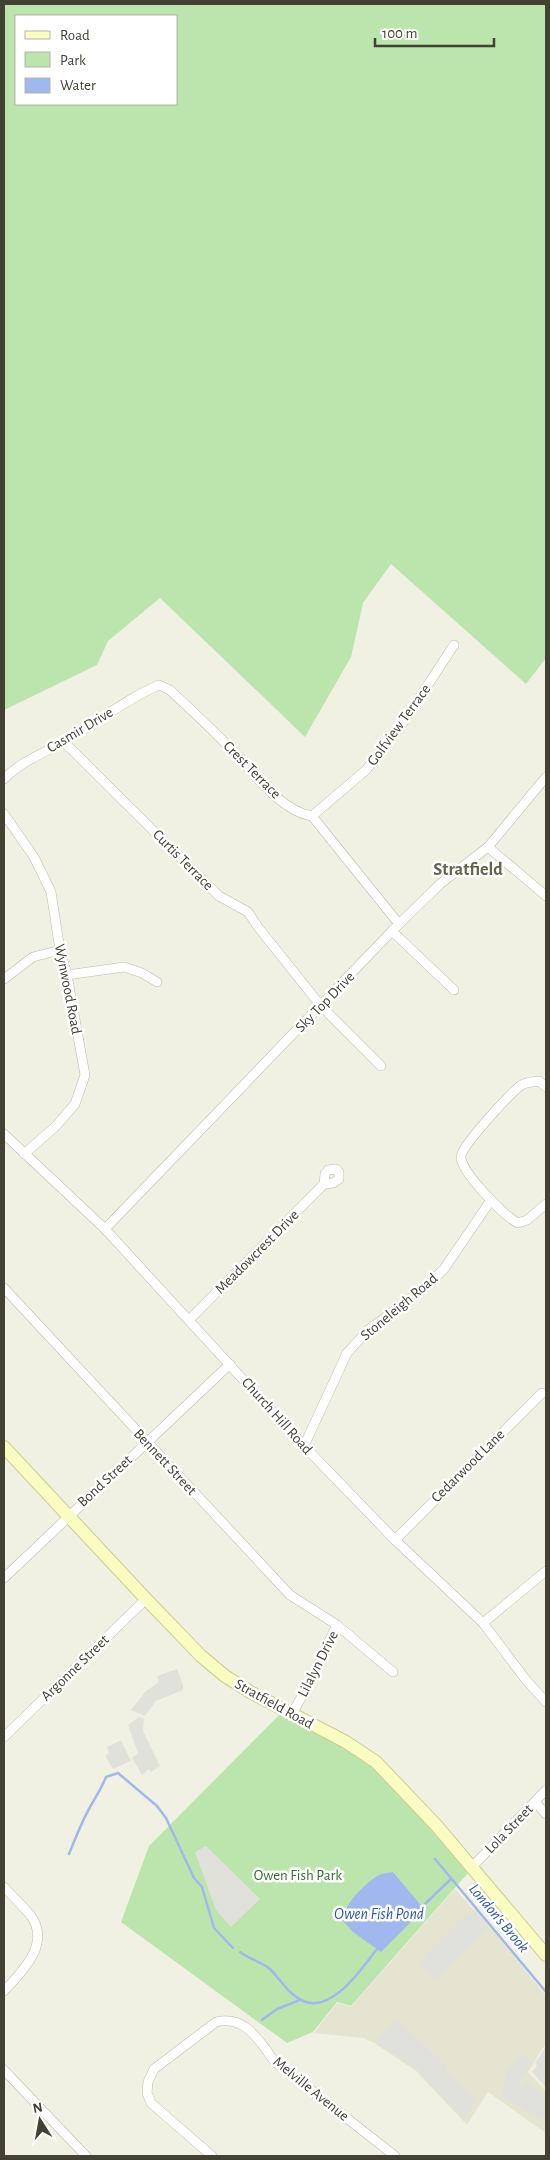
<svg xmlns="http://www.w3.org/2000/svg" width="550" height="2160" viewBox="0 0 550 2160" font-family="'Alegreya Sans',sans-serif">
<rect width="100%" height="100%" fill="#f1f1e3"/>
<polygon fill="#e5e4d1" points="455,1889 474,1910 476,1910 546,1996 546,2043 528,2072 546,2091 546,2133 488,2092 467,2125 416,2071 374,2043 363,2038 314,2033 337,2003 351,2007"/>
<g fill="#bce5ad" fill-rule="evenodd">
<path d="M4 4H546V658L526 684 391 564 363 603 351 657 305 737 160 598 108 641 97 665 4 710ZM16 16H176V104H16Z"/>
<polygon points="280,1714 362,1757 398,1791 468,1873 351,2006 337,2002 313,2032 287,2043 121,1922 149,1846"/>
</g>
<g fill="#e1e1dc">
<polygon points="177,1669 183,1685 183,1690 156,1701 145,1716 131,1710 146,1691 159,1682 157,1676"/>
<polygon points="139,1717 144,1718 143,1731 160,1766 151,1772 149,1769 142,1775 132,1758 138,1753 128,1725"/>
<polygon points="121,1740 131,1761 113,1769 105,1756 109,1753 107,1747"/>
<polygon points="206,1846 260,1899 231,1927 216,1910 195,1852"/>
<polygon points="477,1913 489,1928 435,1980 418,1963 466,1914"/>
<polygon points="396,2019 446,2066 447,2071 476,2101 464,2120 419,2071 375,2042"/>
<polygon points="546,2046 546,2088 532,2072 537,2066 535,2063"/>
<polygon points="522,2054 533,2062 518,2085 522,2088 527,2083 546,2097 546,2121 501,2097 506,2077 503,2074"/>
</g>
<path fill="#a0b8ed" d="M393 1872 424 1909 381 1952 353 1932 343 1921C344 1903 363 1886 377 1876 382 1873 388 1873 393 1872Z"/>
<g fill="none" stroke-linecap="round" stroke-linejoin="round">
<g stroke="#a0b8ed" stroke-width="2.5">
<path d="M69 1854C76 1837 83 1818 93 1802 98 1793 102 1787 106 1777L118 1773 157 1806 166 1818 194 1878 202 1887 214 1928 233 1948"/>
<polyline points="435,1859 546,1992"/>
<polyline points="422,1907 451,1879"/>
<path d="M240 1952C249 1959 260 1961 270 1969 280 1979 289 1995 303 2001 332 2014 362 1968 377 1949"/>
<polyline points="262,2020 277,2009 300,2000"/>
</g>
<g stroke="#bcbba6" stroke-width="10">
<g id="street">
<polyline points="64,742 219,896 248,912 258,927 321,1006 381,1066"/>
<path d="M4 779C20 762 42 754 63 742 95 724 124 700 159 685L170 690C190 709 211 728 231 749 252 771 280 811 312 816L399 924"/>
<polyline points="4,814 34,857 51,892 60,950 67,975 85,1075 75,1104 56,1126 24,1154"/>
<polyline points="312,816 366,770 400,727 454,645"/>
<polyline points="488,847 546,896"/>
<polyline points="392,931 454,990"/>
<polyline points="67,975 124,967 142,973 157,982"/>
<polyline points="4,979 33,957 60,950"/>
<path d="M546 1087 539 1081C532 1082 525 1082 520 1086 510 1094 461 1146 461 1157 461 1172 505 1217 518 1223L527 1220 546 1204"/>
<polyline points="4,1134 105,1229 304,1446 395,1540 483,1623 526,1680 546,1702"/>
<polyline points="105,1229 392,931 440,884 488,847 546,777"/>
<polyline points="4,1288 290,1595 337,1625 393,1672"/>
<polyline points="189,1320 324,1184 325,1174 328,1170 336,1169 339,1172 339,1179 333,1183 324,1184"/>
<polyline points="304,1446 347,1353 368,1330 423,1289 444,1269 491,1200"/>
<polyline points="395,1540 542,1393"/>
<polyline points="4,1578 230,1364"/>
<polyline points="483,1623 546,1571"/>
<polyline points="292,1714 312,1678 337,1625"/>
<polyline points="4,1737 146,1599"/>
<polyline points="535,1802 546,1814"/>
<polyline points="472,1867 546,1790"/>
<path d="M4 1887C13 1897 23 1906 31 1916 51 1944 22 1972 4 1991"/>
<polyline points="4,2070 86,2156"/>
<path d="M212 2156 151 2103 147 2093 148 2082 154 2069 216 2022C245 2015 259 2040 274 2061L395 2156"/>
</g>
</g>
<g stroke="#cccc92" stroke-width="14">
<polyline id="secondary" points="4,1447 146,1599 201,1656 225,1676 252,1693 346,1742 376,1762 436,1825 546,1955"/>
</g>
<use href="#street" stroke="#fff" stroke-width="9"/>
<use href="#secondary" stroke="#fafcc2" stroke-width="12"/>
</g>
<g text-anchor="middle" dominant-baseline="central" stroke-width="5" stroke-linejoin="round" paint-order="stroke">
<g font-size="15" fill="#424134" stroke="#fff">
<text transform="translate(399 725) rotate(-54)">Golfview Terrace</text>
<text transform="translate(80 730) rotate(-31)">Casmir Drive</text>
<text transform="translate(252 770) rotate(45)">Crest Terrace</text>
<text transform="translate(183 860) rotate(45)">Curtis Terrace</text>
<text transform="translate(68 989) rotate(79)">Wynwood Road</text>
<text transform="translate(325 1002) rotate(-46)">Sky Top Drive</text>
<text transform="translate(257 1252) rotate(-45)">Meadowcrest Drive</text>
<text transform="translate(399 1307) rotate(-40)">Stoneleigh Road</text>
<text transform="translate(277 1416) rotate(48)">Church Hill Road</text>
<text transform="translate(165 1462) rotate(47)">Bennett Street</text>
<text transform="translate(468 1466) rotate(-45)">Cedarwood Lane</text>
<text transform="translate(105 1481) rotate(-43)">Bond Street</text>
<text transform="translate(318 1664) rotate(-63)">Lilalyn Drive</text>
<text transform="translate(75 1668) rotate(-44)">Argonne Street</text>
<text transform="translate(274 1704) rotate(29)">Stratfield Road</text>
<text transform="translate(509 1829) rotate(-46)">Lola Street</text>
<text transform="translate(311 2089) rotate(39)">Melville Avenue</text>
</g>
<g font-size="15" fill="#31712a" stroke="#fff">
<text x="298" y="1875">Owen Fish Park</text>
</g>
<g font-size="16" font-style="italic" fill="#3155aa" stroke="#fff">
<text x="379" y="1914">Owen Fish Pond</text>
<text transform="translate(499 1918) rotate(50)">London's Brook</text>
</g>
<g font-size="18" font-weight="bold" fill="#65624b" stroke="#fff">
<text x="468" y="870">Stratfield</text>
</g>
</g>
<rect width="550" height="2160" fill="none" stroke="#424134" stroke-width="10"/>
<rect x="15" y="15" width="162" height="90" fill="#ffffff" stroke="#b3b3ae"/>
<rect x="25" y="31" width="25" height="8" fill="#fafcc2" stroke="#b3b3ae"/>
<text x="60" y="40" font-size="15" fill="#424134">Road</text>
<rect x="25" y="52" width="25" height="15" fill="#bce5ad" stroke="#b3b3ae"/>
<text x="60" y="65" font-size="15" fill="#424134">Park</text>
<rect x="25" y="78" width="25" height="15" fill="#a0b8ed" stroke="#b3b3ae"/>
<text x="60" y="90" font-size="15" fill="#424134">Water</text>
<g transform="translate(40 2120) rotate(349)" stroke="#ffffff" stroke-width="4" paint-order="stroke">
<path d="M0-4L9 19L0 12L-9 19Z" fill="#424134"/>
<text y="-8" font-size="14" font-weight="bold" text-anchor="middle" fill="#424134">N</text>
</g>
<path d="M375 38v8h119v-8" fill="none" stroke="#424134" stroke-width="2.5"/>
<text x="382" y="38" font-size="15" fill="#424134" stroke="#ffffff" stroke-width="4" paint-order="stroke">100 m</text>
</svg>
